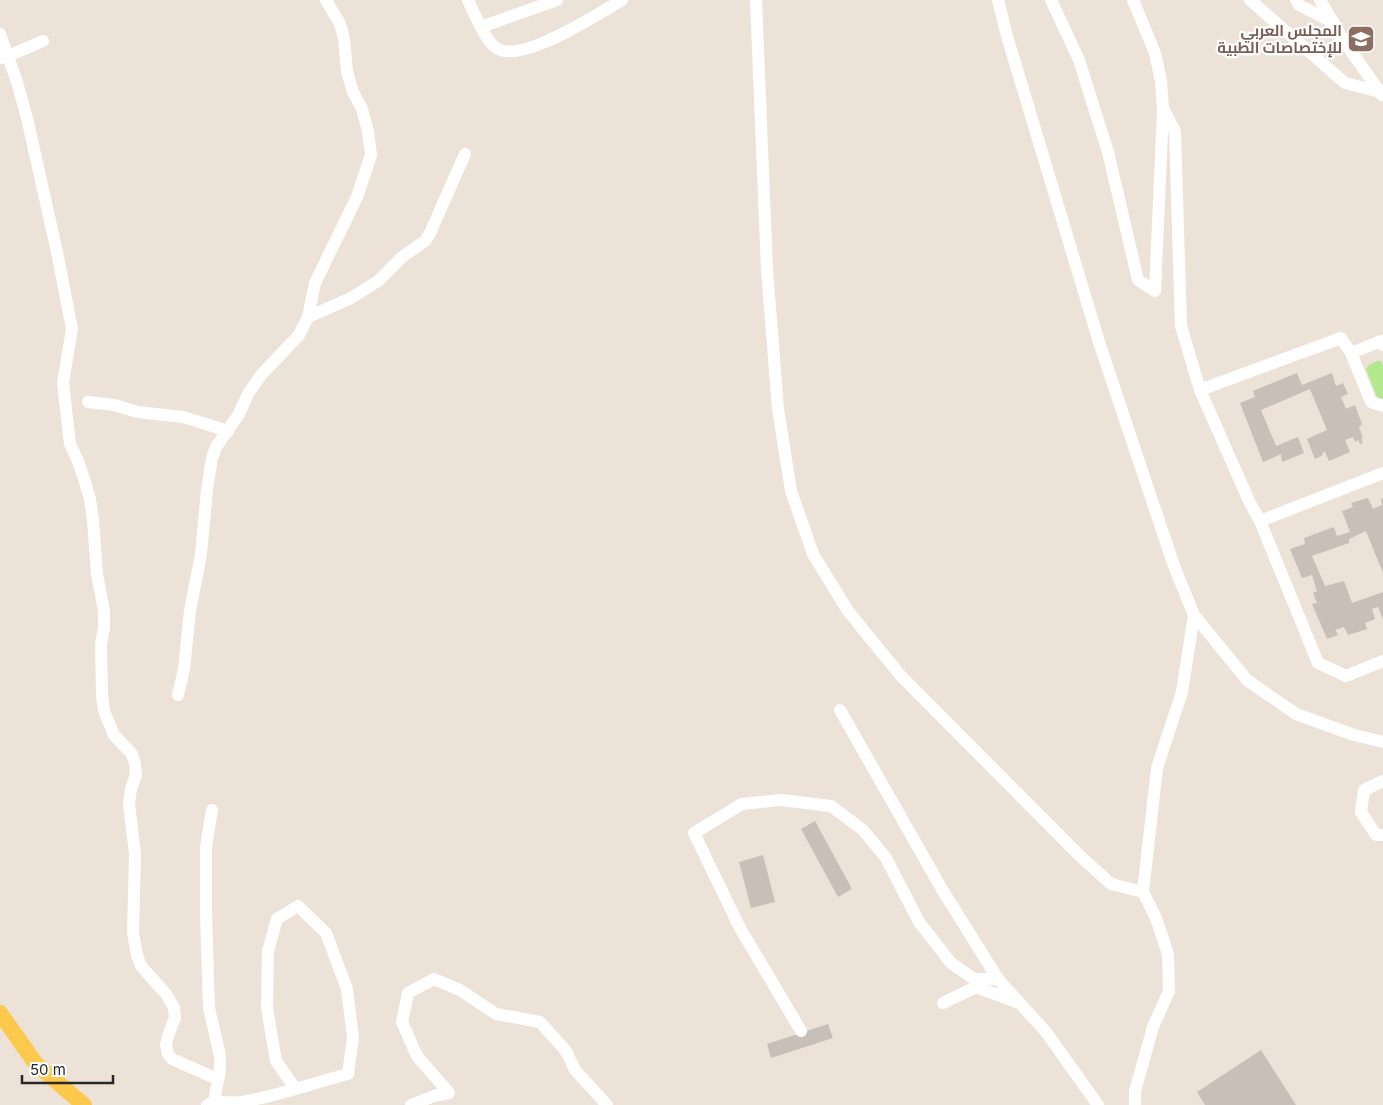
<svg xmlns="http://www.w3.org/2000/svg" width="1383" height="1105" viewBox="0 0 1383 1105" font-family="Inter,Cairo,sans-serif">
<rect width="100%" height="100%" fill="#ece2d7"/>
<polygon fill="#b2e88e" points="1377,361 1381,361 1383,366 1383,399 1377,397 1366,369 1369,365"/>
<g fill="#c7bfb8">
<polygon points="1297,373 1302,385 1332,373 1336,386 1343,383 1348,394 1341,397 1346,409 1355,405 1362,424 1359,427 1363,438 1361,439 1363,443 1360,444 1358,440 1355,442 1353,437 1345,440 1350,452 1329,461 1325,452 1322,453 1323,455 1315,459 1307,439 1327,430 1310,389 1261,410 1276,446 1298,437 1304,453 1282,462 1281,454 1263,462 1240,403 1255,397 1253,391"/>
<polygon points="1368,498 1373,509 1382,505 1381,499 1383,498 1383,573 1366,531 1349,539 1349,543 1312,556 1325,586 1344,581 1352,603 1383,592 1383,620 1378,607 1372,609 1375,619 1365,623 1367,629 1348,635 1344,627 1335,630 1338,635 1327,639 1312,604 1317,603 1313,593 1317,591 1312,575 1302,578 1290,549 1305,544 1304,538 1334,527 1337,536 1350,532 1342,511 1353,507 1351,503"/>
<polygon points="815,821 852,889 838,897 801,829"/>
<polygon points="763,855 775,902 751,908 739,862"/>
<polygon points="828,1024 833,1038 771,1058 767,1044"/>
<polygon points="1261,1050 1296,1105 1205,1105 1197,1092"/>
</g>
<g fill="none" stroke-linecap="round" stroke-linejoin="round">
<g stroke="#fff" stroke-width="12">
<path d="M468 0C473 11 485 40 495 47 518 67 599 13 622 0"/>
<polyline points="756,0 767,270 778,409 791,491 813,554 848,611 901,676 1079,855 1111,884 1143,892 1156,918 1168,954 1169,991 1153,1027 1135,1091 1135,1105"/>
<polyline points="998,0 1007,36 1099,342 1174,566 1194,615 1247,680 1296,714 1354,735 1383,742"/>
<polyline points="1051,0 1079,60 1108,152 1138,280 1155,291 1163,111"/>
<polyline points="1133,0 1155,53 1161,81 1163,108 1175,132 1181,326 1200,390 1249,501 1260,521 1318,663 1346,676 1383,661"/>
<polyline points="1250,0 1345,83 1380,92"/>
<polyline points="1296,0 1299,5 1334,23"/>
<polyline points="1320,0 1344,41 1382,95"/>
<polyline points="481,27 557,0"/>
<polyline points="0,34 17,82 27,118 57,252 72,329 63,383 70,444 78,461 85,482 90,499 93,520 97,574 104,611 104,628 101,644 102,695 104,711 114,735 132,754 135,764 136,775 131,789 129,804 135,854 133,933 137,955 141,966 167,995 174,1008 175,1018 168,1036 166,1045 168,1054 172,1059 217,1079"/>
<polyline points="0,58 8,56 43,41"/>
<polyline points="308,317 351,298 378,281 402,257 425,241 430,233 465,154"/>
<polyline points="1351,353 1381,341 1383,345"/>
<polyline points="1200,390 1341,338 1351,353 1371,402 1383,406"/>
<polyline points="88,402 114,405 138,412 183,417 228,431"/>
<polyline points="1260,521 1383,473"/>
<polyline points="178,695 184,669 190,611 201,554 207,490 212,458 216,447 239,414 248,394 261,375 299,335 308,317 315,283 357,197 371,155 368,131 362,109 353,92 347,72 344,38 340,24 326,0"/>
<polyline points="840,710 943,891 998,979 1046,1032 1098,1105"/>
<polyline points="1383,781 1364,790 1361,812 1376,835 1383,835"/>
<polyline points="212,810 206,847 206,913 209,1008 220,1056 220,1070 214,1102"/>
<polyline points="1143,892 1157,768 1182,692 1194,615"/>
<polyline points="943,1003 976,987 1017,1002"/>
<polyline points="801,1031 740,928 694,833 742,804 781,800 831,806 863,830 886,858 919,922 951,963 974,979 998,979"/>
<path d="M207 1105C219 1099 230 1104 242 1102 277 1096 313 1083 348 1074L353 1037 347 989 326 933 298 906 277 919 268 951 267 1008 276 1061 295 1088"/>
<polyline points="411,1105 434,1096 449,1093 417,1056 402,1022 408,993 434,979 460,990 496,1014 540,1022 566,1051 575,1070 607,1105"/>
</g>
<polyline stroke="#fcc94c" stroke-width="16" points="0,1013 36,1064 84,1105"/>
</g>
<defs>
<g id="university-square" transform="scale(1.4375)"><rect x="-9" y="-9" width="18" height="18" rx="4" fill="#8d6e63" stroke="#fff"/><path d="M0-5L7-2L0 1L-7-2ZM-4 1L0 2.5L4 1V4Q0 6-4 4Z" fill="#fff"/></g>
</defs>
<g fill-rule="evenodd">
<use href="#university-square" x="1361" y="39"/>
</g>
<g text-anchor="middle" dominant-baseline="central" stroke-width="4.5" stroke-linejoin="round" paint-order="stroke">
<g font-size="15" font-weight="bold" fill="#785e54" stroke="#fff" text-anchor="end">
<text x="1342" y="30">المجلس العربي<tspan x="1342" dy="17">للإختصاصات الطبية</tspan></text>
</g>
</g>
<path d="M22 1075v8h91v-8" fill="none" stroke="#282828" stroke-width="2.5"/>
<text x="30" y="1075" font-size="15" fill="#282828" stroke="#ffffff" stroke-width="4" paint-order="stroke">50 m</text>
</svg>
